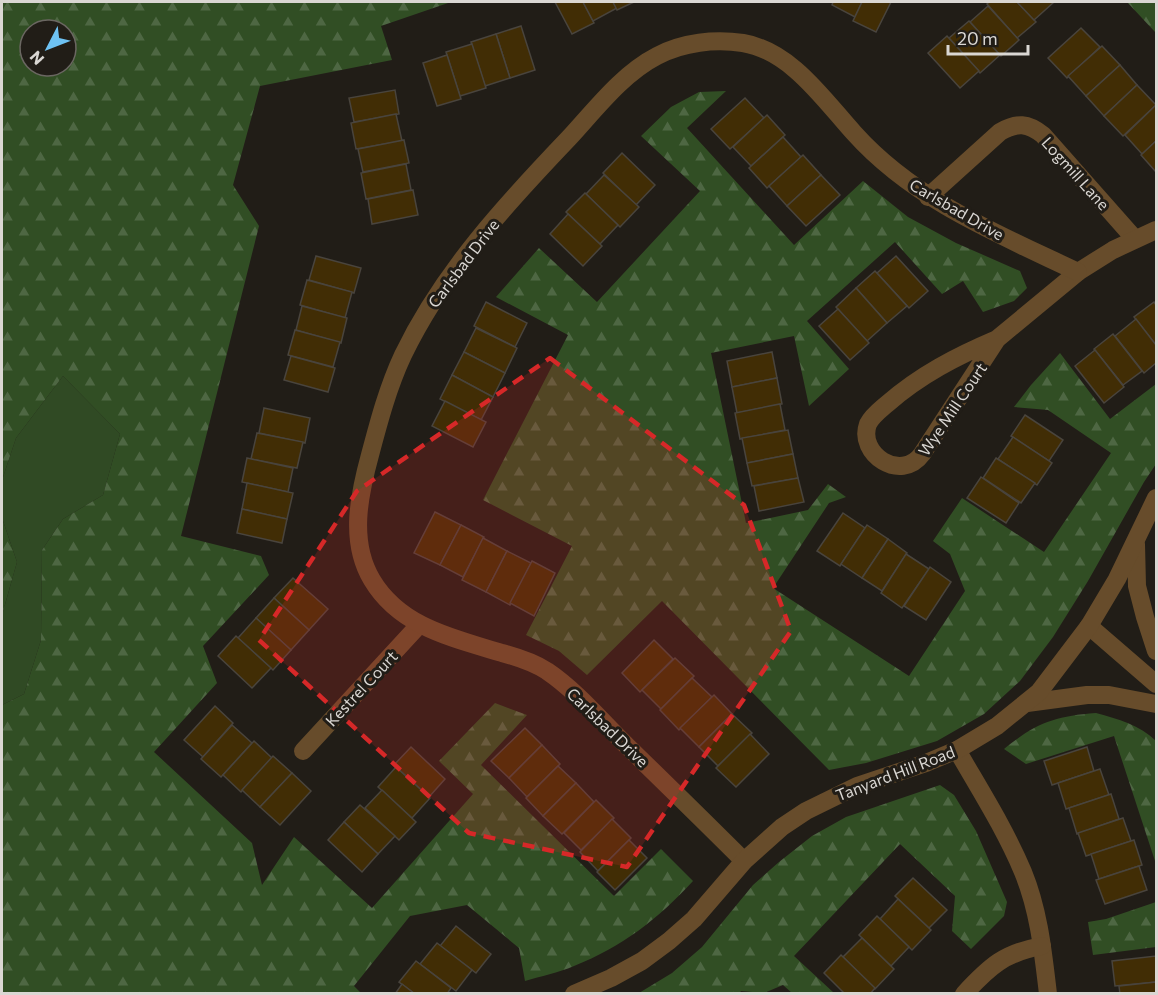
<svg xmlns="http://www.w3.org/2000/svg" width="1158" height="995" viewBox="0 0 1158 995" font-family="Commissioner,sans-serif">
<defs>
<pattern id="forest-firs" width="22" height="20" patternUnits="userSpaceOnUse" patternTransform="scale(1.5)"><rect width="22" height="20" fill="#314e24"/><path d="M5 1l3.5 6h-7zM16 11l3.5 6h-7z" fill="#4e6743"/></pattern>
</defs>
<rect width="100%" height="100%" fill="#211d17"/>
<polygon fill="#304a24" points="63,376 120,434 103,495 63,519 42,550 41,640 24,694 2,705 2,615 17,562 2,518 2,480 16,438"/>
<g fill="url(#forest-firs)" fill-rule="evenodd">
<path d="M2 2H451L381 26 392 60 260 86 233 185 259 226 181 536 261 556 269 575 203 646 217 683 154 752 252 843 262 885 294 837 372 908 473 794 439 761 495 703 527 715 481 765 614 896 661 849 693 881C658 919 622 947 574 966 558 973 541 976 525 981L519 948 467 905 410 916 354 986 361 993H2V705L24 694 41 640 42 550 63 519 103 495 120 434 63 376 16 438 2 480ZM30 30H66V66H30Z"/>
<polygon points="1127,2 1156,2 1156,33"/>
<polygon points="726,91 687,128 794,245 863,181 908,217 956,243 1020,271 1027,288 1014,301 983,312 963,281 942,294 895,242 807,321 849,369 809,406 794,336 711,353 746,523 808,510 828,484 846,497 829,503 773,588 909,676 965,591 950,554 933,541 962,498 1044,552 1111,453 1048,410 1014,407 1031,385 1060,353 1110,419 1156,384 1156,464 1144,482 1088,581 1053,637 1020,681 984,714 937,741 866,763 829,770 662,601 587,675 559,651 526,635 572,546 483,500 568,335 496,297 539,248 597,302 700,191 641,136 671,107 699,92"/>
<polygon points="2,518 17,562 2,615"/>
<path d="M1096 713C1118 719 1140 725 1156 741V864L1114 736 1026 764 1004 749C1036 723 1055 716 1096 713Z"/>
<polygon points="940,785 954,795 976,831 1007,902 1004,916 971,949 952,931 955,896 900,844 794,956 834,993 792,993 783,985 764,993 741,991 739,994 639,993 672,973 702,947 753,885 779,862 812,836 846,817"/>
<polygon points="1156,902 1156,947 1093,955 1088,922 1106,919"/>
</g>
<g fill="#412d05" stroke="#49443d" stroke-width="1.5">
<polygon points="555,2 583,2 594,23 572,34"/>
<polygon points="583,2 613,2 617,8 593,21"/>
<polygon points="613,2 634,2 617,10"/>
<polygon points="833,2 862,2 855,17 832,5"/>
<polygon points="862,2 891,2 876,32 853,21"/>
<polygon points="989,2 1017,2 1036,22 1017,38 987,4"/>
<polygon points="1017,2 1054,2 1034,20"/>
<polygon points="988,6 1019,40 1001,56 970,22"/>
<polygon points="969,21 1000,55 980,73 949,38"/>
<polygon points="521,26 535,70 510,78 496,34"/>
<polygon points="1081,28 1100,47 1067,78 1048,58"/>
<polygon points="496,34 510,78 485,86 471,42"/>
<polygon points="947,36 979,71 960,88 928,53"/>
<polygon points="472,44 486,88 460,96 446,52"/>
<polygon points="1102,46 1120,65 1086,96 1068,76"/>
<polygon points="447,55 461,99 437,106 423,63"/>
<polygon points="1120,65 1137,85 1104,116 1086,96"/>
<polygon points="1137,85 1156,105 1123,136 1104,116"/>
<polygon points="395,90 399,114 354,122 349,98"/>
<polygon points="745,98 764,118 730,149 711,129"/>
<polygon points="1156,105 1156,141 1142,154 1125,135"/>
<polygon points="396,114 402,141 356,149 351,123"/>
<polygon points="767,115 785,135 751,166 733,147"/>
<polygon points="783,137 801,157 767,188 749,168"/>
<polygon points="404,140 409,163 363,172 358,149"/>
<polygon points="1156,141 1156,172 1141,155"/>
<polygon points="622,153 655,185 636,205 603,173"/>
<polygon points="803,155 821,175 787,206 769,186"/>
<polygon points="406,164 411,190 366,199 361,173"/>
<polygon points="604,175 639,207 620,227 586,194"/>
<polygon points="821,175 840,195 806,226 787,206"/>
<polygon points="413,190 418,215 372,224 368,199"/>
<polygon points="585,193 618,225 600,244 566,212"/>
<polygon points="568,214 602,246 583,266 550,234"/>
<polygon points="316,256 361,268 354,293 309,280"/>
<polygon points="896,256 928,291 909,308 877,273"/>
<polygon points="875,271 907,306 887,323 856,288"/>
<polygon points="307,280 352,292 345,318 300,305"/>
<polygon points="856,288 887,323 867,341 836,307"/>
<polygon points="486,302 527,323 515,347 474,326"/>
<polygon points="1154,302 1156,305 1156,345 1134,317"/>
<polygon points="302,306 347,318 341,343 296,330"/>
<polygon points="838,309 869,343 850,360 819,326"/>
<polygon points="1136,319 1156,345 1156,363 1144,373 1115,336"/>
<polygon points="476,328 517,348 505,373 464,352"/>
<polygon points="295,330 340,342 333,367 288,355"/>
<polygon points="1113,334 1142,371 1123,385 1094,349"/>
<polygon points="1095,350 1124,387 1104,403 1075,366"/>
<polygon points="464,352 505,373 493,397 452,375"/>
<polygon points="772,352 777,378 732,387 727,361"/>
<polygon points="291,356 335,368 328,392 284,380"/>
<polygon points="452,375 493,397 481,420 440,399"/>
<polygon points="777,378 782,404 737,413 732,387"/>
<polygon points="445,401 486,422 473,447 432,426"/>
<polygon points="780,404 785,430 740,439 735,413"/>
<polygon points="264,408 310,418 305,443 259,433"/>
<polygon points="1025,415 1063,440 1049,461 1011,436"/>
<polygon points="788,430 793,454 747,463 742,438"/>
<polygon points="257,433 303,442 297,468 251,459"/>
<polygon points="1013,437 1052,463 1037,485 998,459"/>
<polygon points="793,454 798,478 752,486 747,463"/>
<polygon points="247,458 293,468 288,492 242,482"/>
<polygon points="996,458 1035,483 1021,503 983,478"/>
<polygon points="981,477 1019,503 1006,523 967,498"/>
<polygon points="798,478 804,502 759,511 754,486"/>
<polygon points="247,483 293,493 287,519 242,509"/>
<polygon points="242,509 287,519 282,543 237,533"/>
<polygon points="435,512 461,525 440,565 414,553"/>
<polygon points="843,513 865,528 840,566 817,551"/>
<polygon points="461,525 484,537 463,577 440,565"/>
<polygon points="867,525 888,539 862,578 841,564"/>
<polygon points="483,538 507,551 486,592 462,580"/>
<polygon points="888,539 907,553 882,591 862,578"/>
<polygon points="507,551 531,563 510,605 486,592"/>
<polygon points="906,554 929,569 902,608 881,593"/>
<polygon points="532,561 555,573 534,616 510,603"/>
<polygon points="930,567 951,582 926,620 904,606"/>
<polygon points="293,578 328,609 309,630 274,598"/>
<polygon points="274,598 309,630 291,650 256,618"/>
<polygon points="256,618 291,650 273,670 238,638"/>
<polygon points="236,636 271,668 252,688 218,656"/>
<polygon points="654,640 673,659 640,692 622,673"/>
<polygon points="675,658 694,676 661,709 642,690"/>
<polygon points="692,678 712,697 679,730 660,710"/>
<polygon points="714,695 732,714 699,747 680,728"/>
<polygon points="215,706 233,723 203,757 184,740"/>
<polygon points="732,714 752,733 718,766 699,747"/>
<polygon points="232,725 252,743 221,777 201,759"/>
<polygon points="525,728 542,745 509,778 491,761"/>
<polygon points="750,734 769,754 736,787 716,768"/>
<polygon points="254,741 272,758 241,792 223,775"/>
<polygon points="542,745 560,764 527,797 509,778"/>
<polygon points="411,747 445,779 429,797 394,765"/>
<polygon points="1087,747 1094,771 1052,785 1044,761"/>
<polygon points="273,756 292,773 260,807 242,790"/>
<polygon points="558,766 576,783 543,816 526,798"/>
<polygon points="396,767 430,798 412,818 378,787"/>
<polygon points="1100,769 1109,795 1066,809 1058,783"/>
<polygon points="292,773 311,791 280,825 260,807"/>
<polygon points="576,783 594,802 562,834 543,816"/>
<polygon points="382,790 416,822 399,840 365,808"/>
<polygon points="1111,794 1119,819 1077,834 1069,808"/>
<polygon points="596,800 614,818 581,850 564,833"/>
<polygon points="360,805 395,836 378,854 344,822"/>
<polygon points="1123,818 1131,841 1086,856 1078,833"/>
<polygon points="612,819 631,838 598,871 580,852"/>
<polygon points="344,822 378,854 362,872 328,840"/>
<polygon points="629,840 647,858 615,890 597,872"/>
<polygon points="1134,840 1142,865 1099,879 1091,854"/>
<polygon points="1139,866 1147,890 1105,904 1096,880"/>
<polygon points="913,878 947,910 929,928 895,896"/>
<polygon points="898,899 931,930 912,950 880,919"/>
<polygon points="877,916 909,947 891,966 859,935"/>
<polygon points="456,926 491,954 476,973 440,946"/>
<polygon points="862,938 894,969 875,989 843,957"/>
<polygon points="437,943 472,970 456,991 420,964"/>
<polygon points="841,955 875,988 870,994 845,994 824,973"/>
<polygon points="1156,956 1156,982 1115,986 1112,961"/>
<polygon points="416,961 451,988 447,994 415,994 399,982"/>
<polygon points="1156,982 1156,994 1120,994 1119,986"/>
<polygon points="402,984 415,994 395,994"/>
</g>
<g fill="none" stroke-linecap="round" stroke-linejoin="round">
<g stroke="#674c2b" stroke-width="18">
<path d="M928 197 1000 132C1017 122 1028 123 1043 135L1134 238"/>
<path d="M997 339C957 356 920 375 887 404 880 410 872 416 868 424 857 454 901 483 922 454L997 339 1078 272 1113 250 1156 230"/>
<polyline points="1136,544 1137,586 1145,617 1156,651"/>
<polyline points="1089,626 1156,684"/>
<polyline points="1027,703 1087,695 1109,695 1156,704"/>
<path d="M957 750C980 790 1005 829 1023 872 1039 911 1043 952 1048 994"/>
<polyline points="303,751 419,625"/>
<path d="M744 861C704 821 664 782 623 742 599 718 575 690 547 671 533 662 517 657 502 653 453 638 400 627 372 580 349 542 359 495 370 455 379 421 388 387 403 355 443 272 506 204 569 138 595 110 622 74 657 56 683 42 715 39 743 43 791 51 824 100 854 133 914 200 998 234 1078 272"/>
<polyline points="574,994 611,978 642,961 669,941 694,919 744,861 782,827 806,811 857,786 926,763 957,750 997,726 1039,692 1089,626 1117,579 1156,498"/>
<path d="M964 994C990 966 1004 953 1042 946"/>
</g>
</g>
<path fill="#d62828" fill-opacity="0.2" stroke="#d62828" stroke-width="4.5" stroke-dasharray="12 8" stroke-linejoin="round" d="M550 358 744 505 791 631 627 867 469 833 259 640 357 491Z"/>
<g text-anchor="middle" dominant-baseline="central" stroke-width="6" stroke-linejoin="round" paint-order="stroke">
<g font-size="16" fill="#dad7d3" stroke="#211d17">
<text transform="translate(1076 173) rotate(48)">Logmill Lane</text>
<text transform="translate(957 209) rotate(30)">Carlsbad Drive</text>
<text transform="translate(463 263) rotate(-53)">Carlsbad Drive</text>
<text transform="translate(952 409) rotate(-56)">Wye Mill Court</text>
<text transform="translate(361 688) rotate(-47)">Kestrel Court</text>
<text transform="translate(608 727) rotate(44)">Carlsbad Drive</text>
<text transform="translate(895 773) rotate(-21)">Tanyard Hill Road</text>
</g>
</g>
<rect width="1158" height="995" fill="none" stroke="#dad7d3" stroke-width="6"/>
<g transform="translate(48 48) rotate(228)"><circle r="28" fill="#211d17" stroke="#6b6762" stroke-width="1.5"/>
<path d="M0-4.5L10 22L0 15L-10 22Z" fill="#6ec2f3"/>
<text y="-9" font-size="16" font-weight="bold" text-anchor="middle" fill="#dad7d3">N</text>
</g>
<path d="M948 45v9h80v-9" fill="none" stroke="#dad7d3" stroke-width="3"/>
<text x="957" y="45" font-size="18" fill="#dad7d3" stroke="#211d17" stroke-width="4.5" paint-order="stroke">20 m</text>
</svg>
